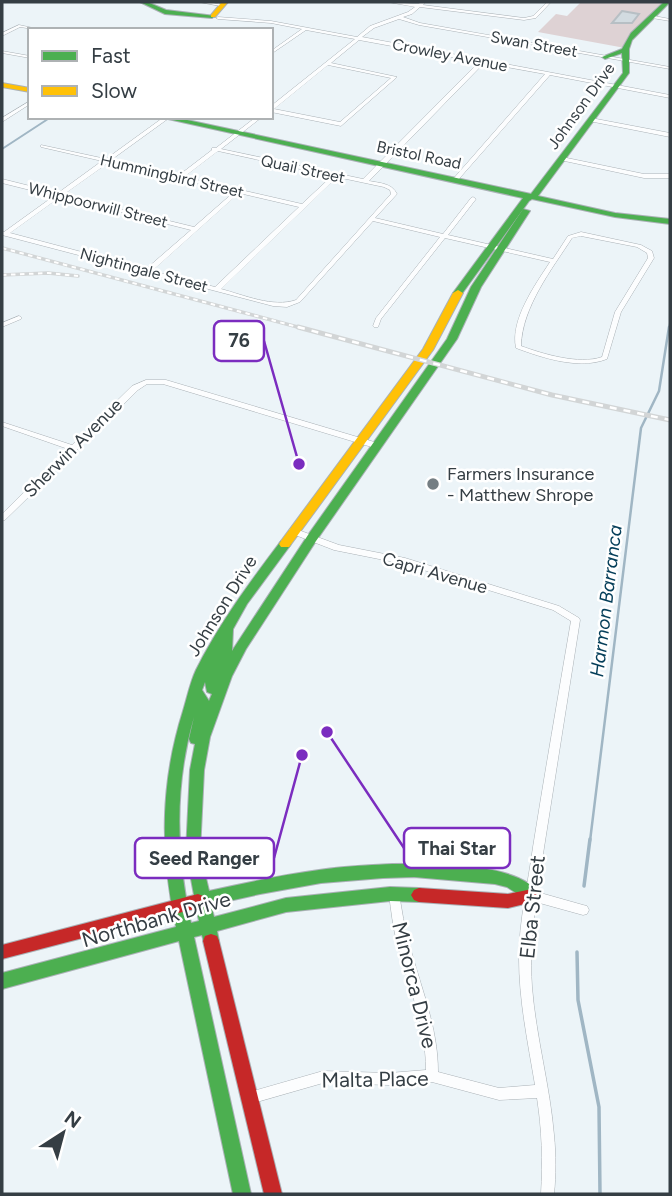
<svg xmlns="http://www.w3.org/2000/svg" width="672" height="1196" viewBox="0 0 672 1196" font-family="Figtree,sans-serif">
<rect width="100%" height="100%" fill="#ecf4f8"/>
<path fill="#ded2d4" d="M581 2H667C653 18 638 31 625 48L538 32 556 14 567 16Z"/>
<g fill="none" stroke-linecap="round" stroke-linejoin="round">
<g stroke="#a0b6c4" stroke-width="2">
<polyline points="2,149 51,117"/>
<polyline points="669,329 670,323"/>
</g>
<polyline stroke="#a0b6c4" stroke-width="2.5" points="590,841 641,428 659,391 669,327"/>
<g stroke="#a0b6c4" stroke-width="3.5">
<polyline points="584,886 590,839"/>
<polyline points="577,952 578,1000 599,1107 600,1194"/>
</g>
</g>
<polygon fill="#d2dbe0" stroke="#b7bfc4" stroke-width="2" points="622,11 639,14 632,23 612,23"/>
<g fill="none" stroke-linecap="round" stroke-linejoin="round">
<g stroke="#aab1b6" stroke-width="1">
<g id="street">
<polygon points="199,2 208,2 223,5 221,6"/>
<path d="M388 2 418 4 422 2H426L423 5 524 18 533 16 547 2H551L536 18 524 20 420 7 412 14 403 17 420 23 670 67V69L419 25 399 19 374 28 362 37 670 95V98L550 75 458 180 456 181 453 179 454 178 545 74 484 63 369 181C379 183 392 183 397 194L375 218 443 234 471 198 473 197 476 199 448 235 553 259 568 236 581 232 641 245 652 251 654 258 621 312 607 359C579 370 543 358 516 348 510 320 535 285 550 262L445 238 381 319 378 327H374L373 326 376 318 440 237 373 221 300 302 287 307 273 306 2 235V231L4 232 54 196 2 183V179L58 193 102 161 41 147V145L106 159 164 117 169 118 111 160 178 176 212 150V148H216L256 117H262L221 149 363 179 479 62 359 40 331 63 397 77 341 126 271 112V106L355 39 306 30 271 54V51L302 29 271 23 218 19 216 18 218 17 271 21 357 37 370 26 408 12 415 7ZM328 65 391 78 340 122 274 109ZM218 151 332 176 302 204 184 177ZM108 163 234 192 194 227 63 195ZM337 177 384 187 390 190 391 194 296 300C273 308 244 295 221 289ZM239 193 299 207 215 287 152 271ZM60 197 191 230 146 269 10 233ZM581 236 637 247 647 253 648 258 615 312 602 357C579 365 543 354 521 346 522 307 552 269 572 238Z"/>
<polygon points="654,16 670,19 670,21 652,18"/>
<polygon points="19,25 38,29 40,30 20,27 2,36 2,33"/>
<polygon points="110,29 115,30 108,30"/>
<polygon points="2,51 30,56 30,58 2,53"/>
<polygon points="30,101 30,104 2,122 2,118"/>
<polygon points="591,118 670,133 670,137 589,121 588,120"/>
<polygon points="562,157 644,174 670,174 670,178 644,178 560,160 559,159"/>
<polygon points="19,316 21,317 21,319 2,327 2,323"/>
<polygon points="146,380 166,380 381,444 382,446 378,448 375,448 163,384 147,384 138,390 5,520 2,521 2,514 68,449 2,426 2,422 72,445 132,386"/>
<path d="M293 528 339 545 405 558 559 606 579 618 580 620 537 892 583 905 587 906 589 910 587 914 583 915 536 902C532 930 530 959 532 987 536 1037 550 1086 554 1135 556 1155 556 1175 554 1194H541C543 1161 542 1130 537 1098L499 1100 432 1082 389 1085 323 1083 250 1104 246 1102 244 1098 246 1094 250 1092 323 1071 389 1073 426 1070C426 1025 408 985 397 943 393 927 391 910 389 894L390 891 394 889 398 891 399 894C402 910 404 927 409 943 420 986 438 1026 438 1072L499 1088 535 1085C528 1043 519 1001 519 958 519 921 528 884 533 847 545 772 558 697 571 621L553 610 404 564 334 550 290 533 289 531 290 529Z"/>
</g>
</g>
<g stroke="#aab1b6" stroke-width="2">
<g id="fast">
<polygon points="140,2 147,2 166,10 215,16 212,18 165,14"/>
<polygon points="664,2 670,2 632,40 629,49 629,73 538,196 615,213 670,219 670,224 615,217 532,199 529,201 461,295 458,296 453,293 523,198 159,117 173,117 531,194 623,73 622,53 605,59 602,57 622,49 631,33"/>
<path d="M523 209 530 211 481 287 457 339 316 541 246 649 232 676 210 737 204 770 200 852 209 891C245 883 282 875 319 870 361 864 519 852 540 896L537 901 532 903 507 887 495 884 414 877 383 878 321 883 260 894 211 905 214 917 286 898 390 887 419 888 424 890 427 895 424 900 419 902 390 901 286 912 217 931 219 941 217 946 211 948 205 946 202 935 194 937 251 1194H233L179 941 2 989V973L176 927C160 853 160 784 183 711 187 698 190 683 196 670 219 624 250 582 281 541H289L291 544 289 547 247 604 233 629 232 651 308 535 447 339 471 287ZM205 682 207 692 212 694 209 701 202 690ZM194 717 189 739 191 743 195 744 190 770 186 852 194 895 190 901 193 906 196 907 199 921 191 923C176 855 174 785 194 717Z"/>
</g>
</g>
<g stroke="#aab1b6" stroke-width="2">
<g id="slow">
<polygon points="222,2 228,2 215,17 211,17 211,15"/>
<polygon points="2,83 30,88 30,92 2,87"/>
<polygon points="458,290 463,293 433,350 289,547 281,547 279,544 281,541 423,349 453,293"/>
</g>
</g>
<g stroke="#aab1b6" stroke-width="2">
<g id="jam">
<polygon points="419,888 508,894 532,889 537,891 540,896 537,901 508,908 419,902 414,900 411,895 414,890"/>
<polygon points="198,894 203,896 206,901 203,906 198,908 2,959 2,945"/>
<polygon points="211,934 217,936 219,941 282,1194 264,1194 203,941 205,936"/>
</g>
</g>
<use href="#street" fill="#fcfdfe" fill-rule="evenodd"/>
<use href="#fast" fill="#4caf50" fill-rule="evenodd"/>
<use href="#slow" fill="#ffc107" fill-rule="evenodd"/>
<use href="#jam" fill="#c62828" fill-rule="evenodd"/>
<g stroke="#d2d5d6" stroke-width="3.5">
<g id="rail-far1">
<polyline points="2,248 305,329"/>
<polyline points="2,275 48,273 78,276"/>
</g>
</g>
<g stroke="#d2d5d6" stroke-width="5">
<polyline id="rail" points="298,327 552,395 670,420"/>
</g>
<use href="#rail-far1" stroke="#fff" stroke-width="2" stroke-dasharray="4.5" stroke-linecap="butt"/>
<use href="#rail" stroke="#fff" stroke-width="2.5" stroke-dasharray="7" stroke-linecap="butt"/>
</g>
<circle fill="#757e83" stroke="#fff" stroke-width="2.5" cx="433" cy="484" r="7"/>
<g text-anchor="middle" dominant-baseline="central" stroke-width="5" stroke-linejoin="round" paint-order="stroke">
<g font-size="16" fill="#353e44" stroke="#fff">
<text transform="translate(534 44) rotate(10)">Swan Street</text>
<text transform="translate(450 55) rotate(11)">Crowley Avenue</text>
<text transform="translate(581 106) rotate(-54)">Johnson Drive</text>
<text transform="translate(419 155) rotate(12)">Bristol Road</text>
<text transform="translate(303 169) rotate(12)">Quail Street</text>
<text transform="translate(172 176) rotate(13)">Hummingbird Street</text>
<text transform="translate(98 205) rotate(14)">Whippoorwill Street</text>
<text transform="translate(144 270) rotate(15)">Nightingale Street</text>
</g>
<g font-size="18" fill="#353e44" stroke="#fff">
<text transform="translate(73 448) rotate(-45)">Sherwin Avenue</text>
<text transform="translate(435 573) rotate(16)">Capri Avenue</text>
<text transform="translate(222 606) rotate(-58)">Johnson Drive</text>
</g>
<g font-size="18" fill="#353e44" stroke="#fff" text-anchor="start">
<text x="447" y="474">Farmers Insurance<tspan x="447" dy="21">- Matthew Shrope</tspan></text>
</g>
<g font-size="19" font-style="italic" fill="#043e59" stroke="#fff">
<text transform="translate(606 601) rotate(-83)">Harmon Barranca</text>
</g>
<g font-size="21" fill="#353e44" stroke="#fff">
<text transform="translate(532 907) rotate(-84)">Elba Street</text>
<text transform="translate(156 919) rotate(-16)">Northbank Drive</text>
<text transform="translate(415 985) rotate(76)">Minorca Drive</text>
<text transform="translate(375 1079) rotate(-1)">Malta Place</text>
</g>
</g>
<path fill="none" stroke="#7b2cbf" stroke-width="2.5" d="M299 464L264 341M327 732L404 848M302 755L274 858"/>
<g fill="#7b2cbf" stroke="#fff" stroke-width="2.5">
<circle cx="299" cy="464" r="7"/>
<circle cx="327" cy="732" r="7"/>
<circle cx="302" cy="755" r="7"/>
</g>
<g fill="#fff" stroke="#7b2cbf" stroke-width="2.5">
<rect x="214" y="321" width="50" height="40" rx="7"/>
<rect x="404" y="828" width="106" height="40" rx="7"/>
<rect x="135" y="838" width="139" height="40" rx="7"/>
</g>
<g font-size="19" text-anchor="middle" font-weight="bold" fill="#353e44">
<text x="239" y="347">76</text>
<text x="457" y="855">Thai Star</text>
<text x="204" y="865">Seed Ranger</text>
</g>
<rect width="672" height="1196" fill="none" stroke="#353e44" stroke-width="7"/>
<rect x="28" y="28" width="245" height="91" fill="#ffffff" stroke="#aeb2b4" stroke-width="2"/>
<rect x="42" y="51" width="35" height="10" fill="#4caf50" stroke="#aeb2b4" stroke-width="2"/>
<text x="91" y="63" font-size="21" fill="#353e44">Fast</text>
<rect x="42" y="86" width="35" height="10" fill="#ffc107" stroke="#aeb2b4" stroke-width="2"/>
<text x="91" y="98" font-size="21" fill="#353e44">Slow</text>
<g transform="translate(63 1133) rotate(36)" stroke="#ffffff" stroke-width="5" paint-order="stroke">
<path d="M0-5L12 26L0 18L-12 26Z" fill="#353e44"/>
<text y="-10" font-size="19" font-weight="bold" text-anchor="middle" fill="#353e44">N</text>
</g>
</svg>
